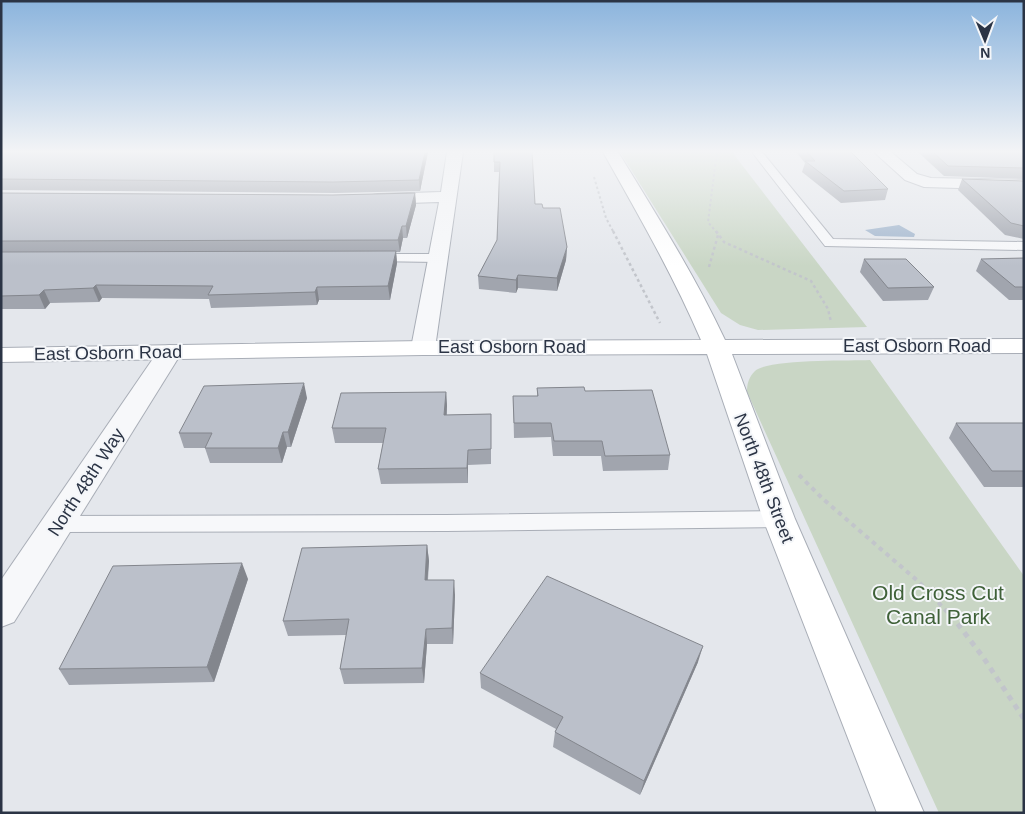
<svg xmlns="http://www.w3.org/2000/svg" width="1025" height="814" viewBox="0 0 1025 814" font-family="Arial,sans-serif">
<rect width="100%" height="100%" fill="#e4e7ec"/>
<g fill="#c9d6c5">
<polygon points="620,152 732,152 867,327 758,330 740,325 721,313"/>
<path d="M870 360 1024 576V813H939L747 392C747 383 749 377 755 371 767 359 849 361 870 360Z"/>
</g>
<polygon fill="#9fb4cc" points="899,225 915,234 914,237 875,236 865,230"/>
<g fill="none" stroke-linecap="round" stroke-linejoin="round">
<g stroke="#a9aeb7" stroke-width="2">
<g id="lane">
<polygon points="752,152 762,152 833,239 1024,242 1024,250 825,246"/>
<polygon points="374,254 438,254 444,258 438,262 369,261 368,258 369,255"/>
<polygon points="779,511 786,514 789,519 786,524 779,527 446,531 58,532 51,530 47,524 51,518 58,516 446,515"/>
</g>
</g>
<g stroke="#a9aeb7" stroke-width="2">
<g id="street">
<polygon points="447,152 463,152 435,348 432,353 423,355 414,353 411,348 439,202 378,204 372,203 369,199 372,195 378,194 441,192"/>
<polygon points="874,152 891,152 917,174 931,178 1024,180 1024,190 924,187 905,180"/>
<polygon points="170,345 179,347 182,352 14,622 1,627 1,580 161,347"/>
</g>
</g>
<g stroke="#a9aeb7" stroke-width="2">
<path id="secondary" d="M603 152H618C656 214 694 274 725 340L1024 339V353L732 354 795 519 924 813H877L763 519 707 354 423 355 1 362V348L423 341 701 340C673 275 638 214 603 152Z"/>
</g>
<g stroke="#c2c5cb" stroke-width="2" stroke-dasharray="2.5 2.5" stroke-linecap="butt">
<polyline points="594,177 606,218 614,233"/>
<polyline points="717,233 708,222 717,152"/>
</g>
<g stroke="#c2c5cb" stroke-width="2.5" stroke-dasharray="3 3" stroke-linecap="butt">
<polyline points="613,231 660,323"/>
<polyline points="716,231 724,242 811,281 828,309 831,322"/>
<polyline points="709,267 718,235"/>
</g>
<polyline stroke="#c2c5cb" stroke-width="4" stroke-dasharray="4.5 4.5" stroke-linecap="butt" points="799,475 823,499 919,582 952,617"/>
<polyline stroke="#c2c5cb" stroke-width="5" stroke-dasharray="5.5 5.5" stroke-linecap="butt" points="951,615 983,657 1024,719"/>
<use href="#lane" fill="#f7f8fa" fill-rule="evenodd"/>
<use href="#street" fill="#f7f8fa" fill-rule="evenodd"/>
<use href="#secondary" fill="#fff" fill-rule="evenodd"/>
</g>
<g fill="#a1a5ae">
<polygon points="1,152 428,152 420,191 335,193 1,190"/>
<polygon points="494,152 535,204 543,208 567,247 566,260 557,291 518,288 516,293 479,289 478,276 497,240 499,172 494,172"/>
<polygon points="796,152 851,152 888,189 885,200 841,203 802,172 805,163"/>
<polygon points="918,152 1024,152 1024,179 944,176"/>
<polygon points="962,179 1024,181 1024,239 1005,235 958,190"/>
<polygon points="1,193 333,195 415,193 416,205 407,238 403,238 400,252 396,252 397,263 390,300 319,300 317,305 211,308 209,299 102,298 99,302 50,303 45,309 1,309"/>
<polygon points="1024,258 1024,300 1009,300 976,271 981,259"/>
<polygon points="864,259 934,287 928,300 883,301 860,272"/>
<polygon points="537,388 585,391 670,455 668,470 603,471 601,456 553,456 551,437 514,438 513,396 537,396"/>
<polygon points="446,392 447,406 447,415 491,414 491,464 468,465 468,483 381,484 378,469 383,443 335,443 332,428"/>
<polygon points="307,398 291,447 287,447 282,463 210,463 205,448 184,448 179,433"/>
<polygon points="956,423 1024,423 1024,487 984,487 949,438"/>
<polygon points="427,545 429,561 428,580 455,595 453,644 427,644 424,683 344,684 340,669 346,635 288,636 283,621"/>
<polygon points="248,579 214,682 69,685 59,669"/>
<polygon points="698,662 640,795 553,747 555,732 556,729 481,688 480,673"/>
</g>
<g fill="#83868d">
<polygon points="425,152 428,152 420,191 419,180"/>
<polygon points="415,193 416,205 407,238 406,226"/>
<polygon points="402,226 403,238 400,252 398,240"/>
<polygon points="567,247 566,260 557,291 557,278"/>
<polygon points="396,251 397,263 390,300 388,286"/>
<polygon points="518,275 518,288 516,293 516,280"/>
<polygon points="96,285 102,298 99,302 93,288"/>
<polygon points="317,287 319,300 317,305 315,292"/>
<polygon points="44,290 50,303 45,309 39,295"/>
<polygon points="304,383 307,398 291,447 288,432"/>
<polygon points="446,392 447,406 445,430 444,415"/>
<polygon points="283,432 287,447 282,463 278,448"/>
<polygon points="468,450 468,483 467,468"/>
<polygon points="427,545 429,561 426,595 425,580"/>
<polygon points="242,563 248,579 214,682 207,667"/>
<polygon points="454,580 455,595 453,644 452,628"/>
<polygon points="426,629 427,644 424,683 422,668"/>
<polygon points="703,646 698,662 640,795 644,781"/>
</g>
<g fill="#bbc0ca" stroke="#83868d">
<polygon points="1,152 425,152 419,180 333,182 1,179"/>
<polygon points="494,152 532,152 535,204 542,204 543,208 560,208 567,247 557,278 518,275 516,280 478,276 497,240 500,162 494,162"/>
<polygon points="807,152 851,152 888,189 844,191 805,161 815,161"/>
<polygon points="933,152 1024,152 1024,168 948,166"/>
<polygon points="962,179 1024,181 1024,226 1011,223"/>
<polygon points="1,193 333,195 415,193 406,226 402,226 398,240 1,241"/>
<polygon points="396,251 388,286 317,287 315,292 208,295 213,286 96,285 93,288 44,290 39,295 1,296 1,252"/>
<polygon points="1024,258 1024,287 1015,287 981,259"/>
<polygon points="864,259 906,259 934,287 888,288"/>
<polygon points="304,383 288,432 283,432 278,448 205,448 212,433 179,433 204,386"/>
<polygon points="584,387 585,391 652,390 670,455 605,456 602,441 554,441 551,423 514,423 513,396 538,396 537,388"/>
<polygon points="446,392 444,415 491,414 491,449 468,450 467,468 378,469 386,428 332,428 341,393"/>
<polygon points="956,423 1024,423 1024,471 992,471"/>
<polygon points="427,545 425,580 454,580 452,628 426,629 422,668 340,669 349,619 283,621 302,548"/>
<polygon points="242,563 207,667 59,669 113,566"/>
<polygon points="547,576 703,646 644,781 555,732 563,717 480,673"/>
</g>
<linearGradient id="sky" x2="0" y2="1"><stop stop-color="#8bb4dd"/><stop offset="0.57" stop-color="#f3f4f6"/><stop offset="1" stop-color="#f3f4f6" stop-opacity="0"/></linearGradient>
<rect width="1025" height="266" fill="url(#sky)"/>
<g text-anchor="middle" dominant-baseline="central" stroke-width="4" stroke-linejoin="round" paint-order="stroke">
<g font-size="18" fill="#2b3445" stroke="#f4f6f9">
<text x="917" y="346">East Osborn Road</text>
<text x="512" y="347">East Osborn Road</text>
<text transform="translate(108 353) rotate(-1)">East Osborn Road</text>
<text transform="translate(764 478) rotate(69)">North 48th Street</text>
<text transform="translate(86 482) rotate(-57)">North 48th Way</text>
</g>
<g font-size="21" fill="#3f6138" stroke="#f4f6f9">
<text x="938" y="592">Old Cross Cut<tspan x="938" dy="24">Canal Park</tspan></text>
</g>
</g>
<rect width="1025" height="814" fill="none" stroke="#2b3445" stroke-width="5"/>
<g transform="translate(985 40) rotate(179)" stroke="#f4f6f9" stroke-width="4" paint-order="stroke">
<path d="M0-4L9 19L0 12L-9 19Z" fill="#2b3445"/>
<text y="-8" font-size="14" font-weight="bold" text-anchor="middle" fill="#2b3445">N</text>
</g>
</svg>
